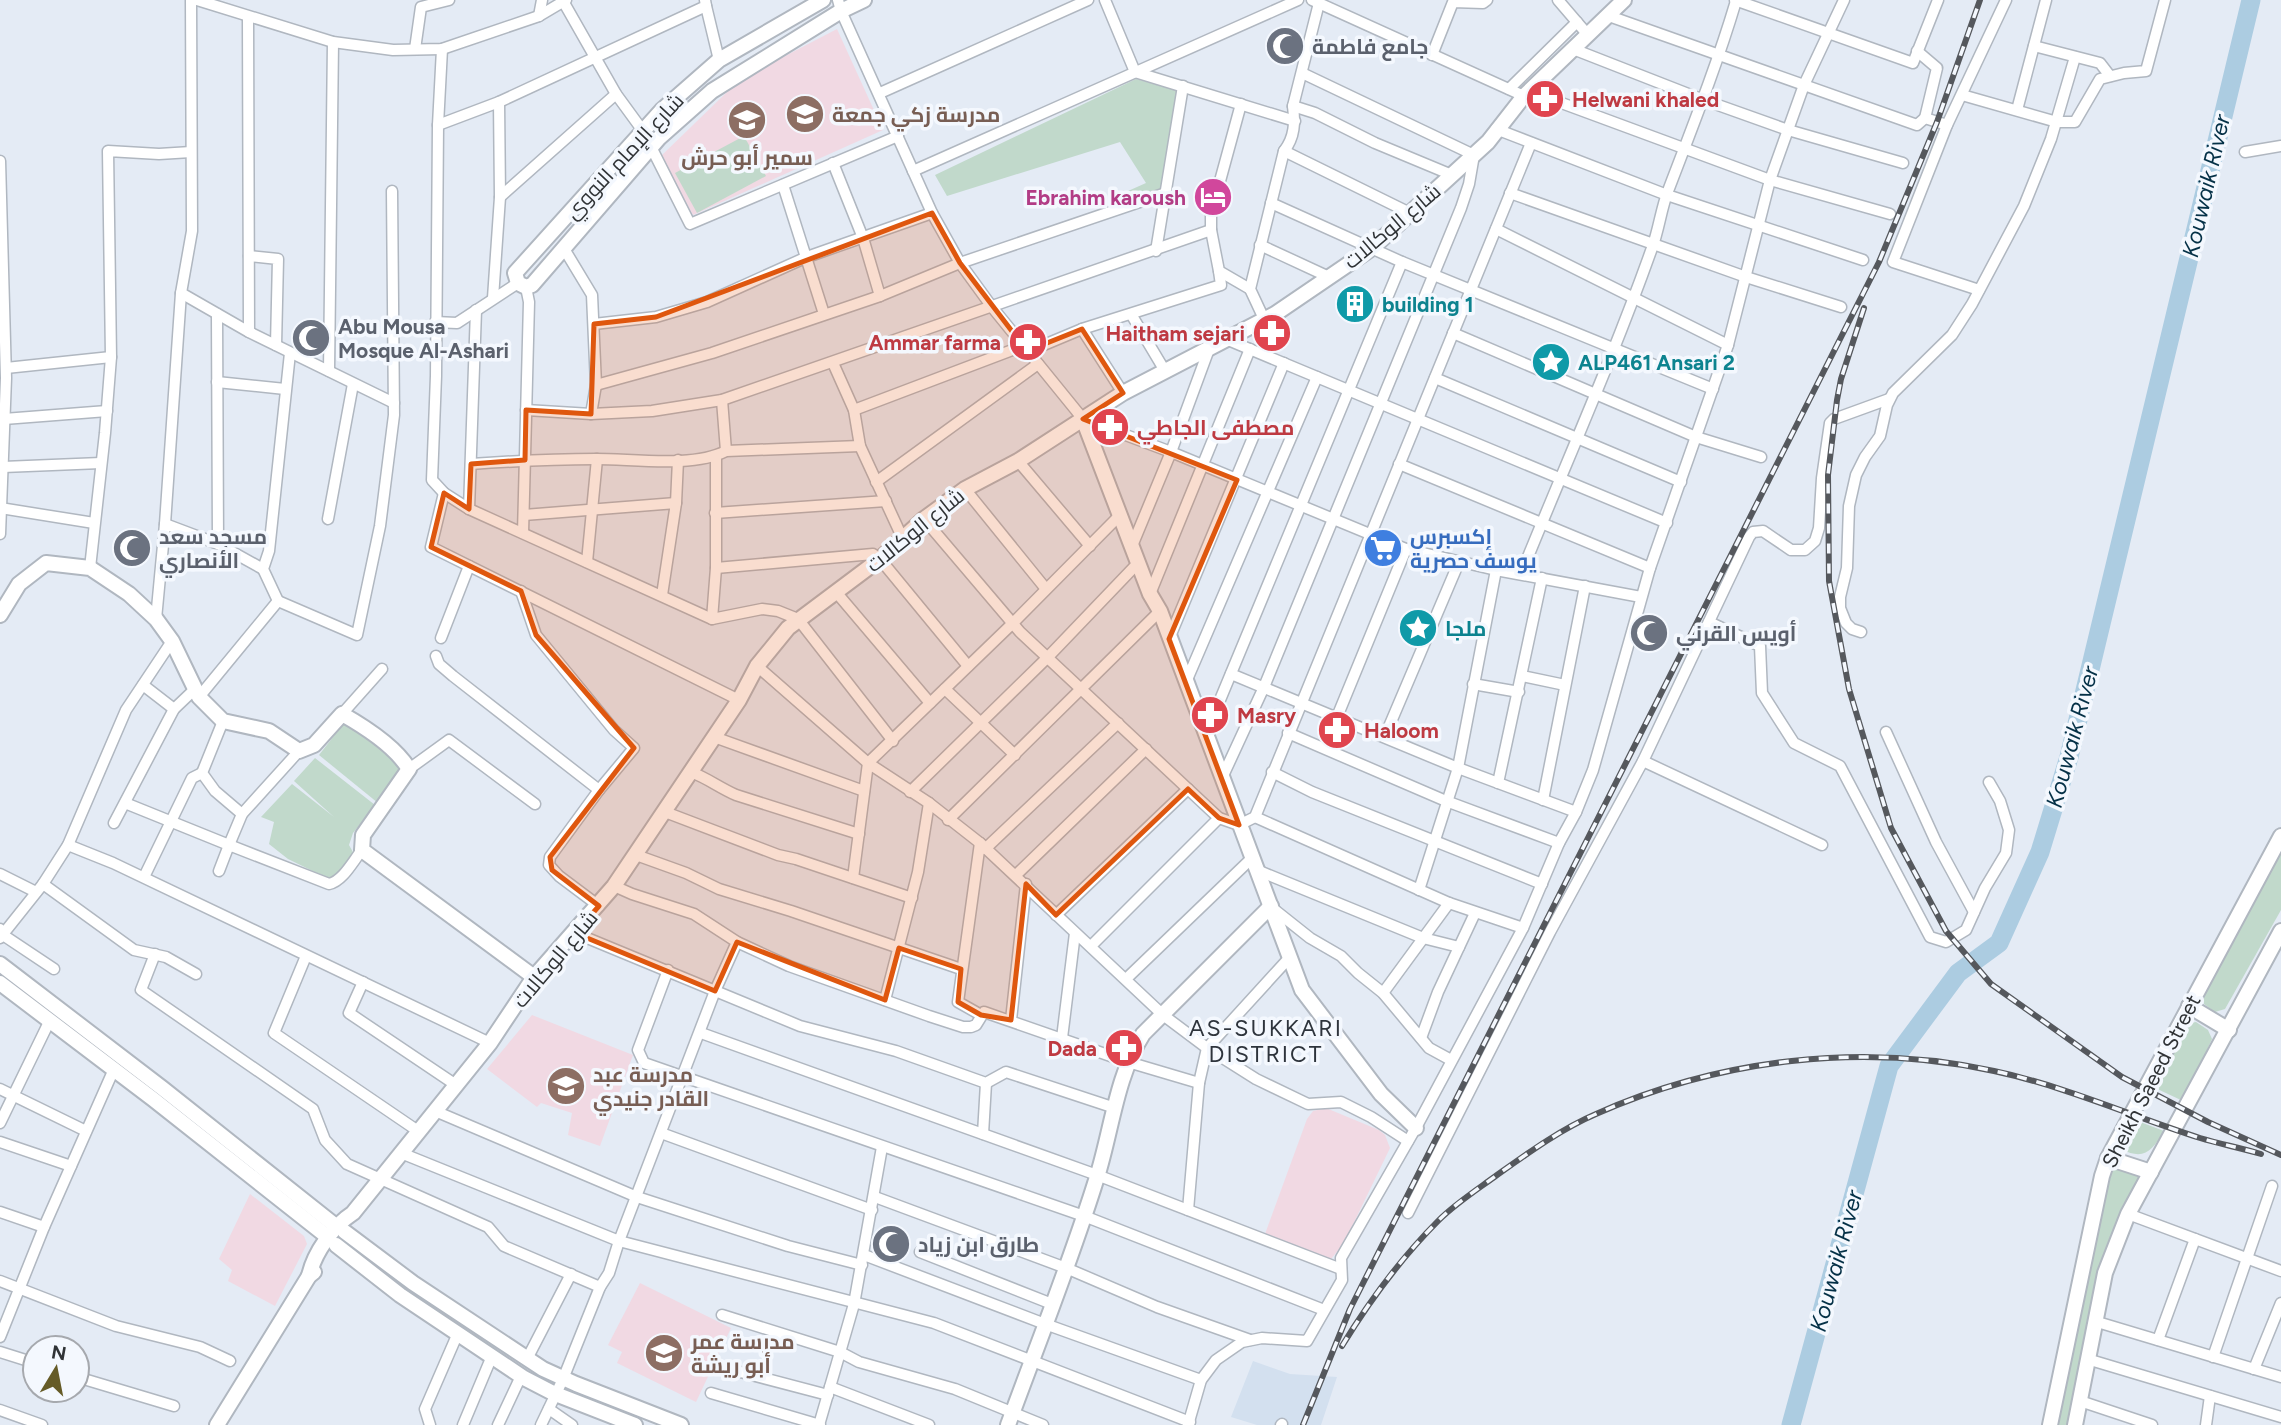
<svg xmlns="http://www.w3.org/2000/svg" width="2281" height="1425" viewBox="0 0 2281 1425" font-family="Figtree,Cairo,sans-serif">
<rect width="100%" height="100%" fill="#e4ebf5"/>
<polygon fill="#d3e0ef" points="1253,1361 1290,1374 1337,1377 1321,1425 1257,1425 1231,1417"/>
<g fill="#f1d9e3">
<polygon points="837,29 883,130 693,215 660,157 727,92 756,71"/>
<polygon points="532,1015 633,1055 600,1146 568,1135 572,1113 541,1103 537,1107 487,1069"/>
<polygon points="1326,1108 1379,1130 1385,1135 1390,1148 1344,1243 1331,1259 1265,1234 1307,1119 1313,1111"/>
<polygon points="250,1194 304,1236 307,1244 275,1306 228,1281 232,1270 219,1259"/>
<polygon points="640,1283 731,1328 696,1402 617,1363 622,1352 608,1345"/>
</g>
<g fill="#c1d9cb">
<polygon points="1136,79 1178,91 1160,192 1124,203 1128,191 1146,183 1120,142 947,196 935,175"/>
<polygon points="744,136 766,176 697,213 675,173"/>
<polygon points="344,723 401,763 400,773 378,803 319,755"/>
<polygon points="315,758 375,805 353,833 349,845 354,854 334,878 329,879 288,859 269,844 274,822 261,817 292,784 334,817 294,781"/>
<polygon points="2281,843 2281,910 2225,1009 2215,1012 2204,1004 2202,993"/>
<polygon points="2196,1022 2208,1030 2212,1039 2183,1101 2153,1087 2186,1024"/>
<path d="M2135 1120 2164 1131C2152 1151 2144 1161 2121 1149Z"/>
<polygon points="2115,1166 2141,1174 2106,1250 2096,1284 2070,1425 2058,1425 2110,1171"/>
</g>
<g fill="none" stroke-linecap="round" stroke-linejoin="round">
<polyline stroke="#accce1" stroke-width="19" points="1791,1425 1889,1066 1958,973 1999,943 2040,852 2069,757 2251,0"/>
<g stroke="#b0b7c0" stroke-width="13">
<g id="street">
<polyline points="191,0 192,231 181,293 249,332 394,403"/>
<polyline points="197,0 333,42 393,50 442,49 539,16 566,0"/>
<polyline points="838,0 841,11 932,213 960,263 992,307 1083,419 1171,452 1406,549 1496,570 1641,597"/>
<polyline points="1105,0 1135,72 1295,121"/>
<polyline points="1312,0 1524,96"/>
<polyline points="1558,0 1588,35"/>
<polyline points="1735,0 1913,63 1938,0"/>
<polyline points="563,1 616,94 643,131 690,224 898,136"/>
<polyline points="706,6 719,60"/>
<polyline points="539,16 542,0"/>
<polyline points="1609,16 1917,125 1925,118 1947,125"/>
<polyline points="248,18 249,332"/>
<polyline points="2034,46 2100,63 2110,76"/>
<polyline points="415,49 421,7 449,0"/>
<polyline points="442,49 438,125 436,376 432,480 444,493 469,509 712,619 762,609 778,611 798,619 893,741"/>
<polyline points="1573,49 1701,99 1788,130 1903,163"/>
<polyline points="1917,51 1937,68 1925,118"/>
<polyline points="1432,55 1453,2 1483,3 1487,0"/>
<polyline points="1509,89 1577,22"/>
<polyline points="1529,91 1770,180 1890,214"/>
<polyline points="880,93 1088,0"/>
<polyline points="1962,95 2057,122 2075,122 2100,79 2124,73 2146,71 2165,0"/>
<polyline points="1241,104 1211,214 1211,230 1219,271 1250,289"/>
<polyline points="1293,106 1315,113 1375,143 1452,175"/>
<polyline points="2017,110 2046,0"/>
<polyline points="438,125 499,102 706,6 705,0"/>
<polyline points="1496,129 1667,195 1863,260"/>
<polyline points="1284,151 1410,213"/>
<polyline points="2245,152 2281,146"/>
<polyline points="0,161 6,378 0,534"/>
<polyline points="833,163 863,238 880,296"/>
<polyline points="913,171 1298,0"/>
<polyline points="783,185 824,314"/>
<polyline points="1510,193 1746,277 1841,307"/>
<polyline points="500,197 616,94"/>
<polyline points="1271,203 1402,262 1713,389"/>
<polyline points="1496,229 1728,345"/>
<polyline points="1260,245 1329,277"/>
<polyline points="563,247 592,295 596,385 591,414"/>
<polyline points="1156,251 1183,86"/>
<polyline points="249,256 278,259 276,345"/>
<polyline points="1979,290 1893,262 1947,125 2006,0"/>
<polyline points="493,298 500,197 499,102"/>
<polyline points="217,314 218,544"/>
<polyline points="1131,314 1165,371"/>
<path d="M1264 319 1250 289 1284 151C1295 137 1295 122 1293 106L1319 3"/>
<polyline points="435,322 457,323 518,283"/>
<polyline points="594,324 656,317 707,302 807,257 932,213"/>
<polyline points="1082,329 1123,393"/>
<polyline points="1453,333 1696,437 1761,457"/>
<polyline points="1228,340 1667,523"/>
<polyline points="1027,352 1082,329 1221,285 1219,271"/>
<polyline points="833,363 854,410 860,446 902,537"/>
<polyline points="6,368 111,357"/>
<polyline points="329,371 333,42"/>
<polyline points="1435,378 1681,482"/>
<polyline points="217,382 285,389"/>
<polyline points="596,385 712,353 880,296 960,263 1166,193"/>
<polyline points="722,400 726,451"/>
<polyline points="526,410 591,414 652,411 722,400 1211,230"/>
<polyline points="854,410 1023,346"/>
<polyline points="4,419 107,411"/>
<polyline points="1018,461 1090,546"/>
<path d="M471 464C513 461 554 459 596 459 634 459 693 468 726 451L860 446"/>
<polyline points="1399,464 1650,568"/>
<polyline points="3,467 101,463"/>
<polyline points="876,482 1038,364"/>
<polyline points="965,489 1046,589"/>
<polyline points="444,493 431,547 739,700"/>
<polyline points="676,503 678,460"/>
<polyline points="0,508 94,523"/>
<polyline points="469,509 476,310"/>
<polyline points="715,513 886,501"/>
<polyline points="524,515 676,503 662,595"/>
<polyline points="328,519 353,384"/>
<polyline points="924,519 1020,632 1219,818 1239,825 1255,817 1531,143"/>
<polyline points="165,524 218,544 263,569"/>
<polyline points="523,533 529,302 526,287"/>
<polyline points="1132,546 1171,452 1209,349"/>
<polyline points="587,562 597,459"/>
<polyline points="90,568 105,433 111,357 108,151 159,154 191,152"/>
<polyline points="716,568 873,554 880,559 968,666"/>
<path d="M1521 574C1565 465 1613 358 1652 248 1659 229 1661 209 1668 191 1692 128 1717 65 1736 1"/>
<polyline points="521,591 536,635 614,730 634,748 599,790"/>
<polyline points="836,592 930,703"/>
<polyline points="1150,594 1250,349"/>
<polyline points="278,601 357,635 380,526 394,415 392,191"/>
<polyline points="156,619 165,524 181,293"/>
<polyline points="712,619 716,568 716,457"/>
<polyline points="1709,622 1760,646 1762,693 1794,743 1840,766 1930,937 1946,942 1966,930 1985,888 2006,853 2009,830 2000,801 1989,782"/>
<polyline points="1861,632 1852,629 1846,623 1840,608 1840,597 1847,568 1849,506 1856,475 1865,457 1880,436 1887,405 1893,393 1952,335 1972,304 2024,206 2051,139 2075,57"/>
<polyline points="441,638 469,566"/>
<polyline points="1169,639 1284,363"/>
<polyline points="436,656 439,664 453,676 599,790 550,857 549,865 559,876 599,906"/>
<polyline points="757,666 868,763 929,803 980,843 1163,1015 1207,1048 1256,1079 1308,1104 1341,1102 1371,1117 1408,1141"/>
<polyline points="1231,674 1458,768 1576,812"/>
<polyline points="1522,676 1565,685"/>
<polyline points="1186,682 1317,377"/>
<polyline points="1473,684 1519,692"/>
<polyline points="143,685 174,709"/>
<polyline points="945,689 1015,755"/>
<polyline points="199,697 278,601 263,569 269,551 290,353"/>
<polyline points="342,714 382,669"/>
<polyline points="1337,717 1406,549"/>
<polyline points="223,721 202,773 215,791 242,814"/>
<polyline points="1886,732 1936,842 1974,912"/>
<polyline points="1288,733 1446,801 1559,843"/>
<polyline points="1205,736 1402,262"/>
<polyline points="1385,736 1459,562"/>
<polyline points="714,737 864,791"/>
<polyline points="1643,761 1822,845"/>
<polyline points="409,769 449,740 535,804"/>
<path d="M691 772C707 778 720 788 736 795L859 834"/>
<polyline points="1272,772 1312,792 1542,884"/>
<polyline points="1222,778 1264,687 1461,208 1469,184 1474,155 1302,73"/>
<polyline points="1498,783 1542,578"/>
<polyline points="910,792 1048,657 1138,563"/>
<polyline points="1543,800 1585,586"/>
<polyline points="125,803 229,845 242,814 299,751"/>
<polyline points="665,812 778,855 796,859 912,898"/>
<polyline points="1255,817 1449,903 1523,928"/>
<polyline points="948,820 1160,611"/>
<polyline points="114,823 174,709 195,689"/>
<polyline points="980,843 958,1002 981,1015"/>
<polyline points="68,845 113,863 490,1043"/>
<polyline points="985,849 1118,723"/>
<polyline points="636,855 686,873 719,889 791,911 961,969"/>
<path d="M219 871 229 845 329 884C343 881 353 861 362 850"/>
<polyline points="1259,871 1423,938 1459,947"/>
<polyline points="0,874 36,892"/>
<polyline points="1016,875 1146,749"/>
<polyline points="144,877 192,778 202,773"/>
<polyline points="853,878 868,763 1013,623 1120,515"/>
<polyline points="43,884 134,950 166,957 196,974"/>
<polyline points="614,886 632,894 694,914 737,942 789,966 929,1016 963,1027 971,1027 976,1025 984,1012 1128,1062 1199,1083"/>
<polyline points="1419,890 1458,768 1496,570"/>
<polyline points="1271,907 1310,938 1341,956 1358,973 1383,993 1429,1048 1451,1060"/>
<polyline points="1056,915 1188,789"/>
<polyline points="0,929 3,935 54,969"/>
<polyline points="575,933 800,1026 896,1051 986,1083 1006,1072 1115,1108"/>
<polyline points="0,938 43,884 68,845 126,710 172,641"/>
<polyline points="1091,946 1219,818"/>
<polyline points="155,954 141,990 313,1109 325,1140 347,1164 488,1227 504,1246 600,1287"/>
<polyline points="306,956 274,1033 418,1131"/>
<polyline points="668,970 638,1050 644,1063 1084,1216 1324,1310"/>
<polyline points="1127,978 1252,858"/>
<polyline points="363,982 349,1013 456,1085"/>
<polyline points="1383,993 1449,903"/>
<polyline points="885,1000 918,872 929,803"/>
<polyline points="1011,1020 1026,884"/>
<polyline points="701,1033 1097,1175 1341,1269"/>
<polyline points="1062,1038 1075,933"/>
<polyline points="1421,1038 1438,992 1475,913"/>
<polyline points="0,1089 86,1131"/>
<polyline points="435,1111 637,1197 788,1246 862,1265"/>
<polyline points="0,1123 50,1020"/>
<polyline points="661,1133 872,1210"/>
<polyline points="983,1134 986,1083"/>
<polyline points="0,1142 71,1166"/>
<polyline points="401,1153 619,1241 934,1323 1190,1422"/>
<polyline points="875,1197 1066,1268 1157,1307 1250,1340"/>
<polyline points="1188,1210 1199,1083 1207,1048 1290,957"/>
<polyline points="0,1212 44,1227"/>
<polyline points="1408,1213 1550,932 1643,761 1749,537 1753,532 1763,531 1791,550 1805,550 1815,541 1819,528 1822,478 1830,423 1834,419 1889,399"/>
<polyline points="2128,1214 2281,1271"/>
<polyline points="920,1252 1052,1304"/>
<polyline points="864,1255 1045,1324 1201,1380"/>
<polyline points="0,1281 116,1326 200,1347 230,1361"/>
<polyline points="722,1315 840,1352 859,1362 955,1389 1043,1425"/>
<polyline points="2094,1321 2281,1377"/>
<polyline points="0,1337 44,1227 114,1069"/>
<polyline points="2158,1340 2195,1239"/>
<polyline points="0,1352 35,1363"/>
<polyline points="2213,1357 2272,1186"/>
<polyline points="527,1359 571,1274"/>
<polyline points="2087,1359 2281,1417"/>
<polyline points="729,1369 828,1395"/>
<polyline points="2254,1369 2281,1303"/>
<polyline points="77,1377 174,1406"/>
<polyline points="830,1387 929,1425"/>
<polyline points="711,1393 820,1425"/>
<polyline points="2080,1401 2152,1425"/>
<polyline points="549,1409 572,1425"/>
<polyline points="0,1410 42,1425"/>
<polyline points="430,1425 425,1409 458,1333"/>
<polyline points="463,1425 492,1356"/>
<polyline points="498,1425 521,1376"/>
<polyline points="541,1425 563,1379 600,1287 609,1273 619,1241 715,991 737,942"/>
<polyline points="819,1425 854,1304 882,1147"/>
<polyline points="1188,1425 1201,1380 1216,1360 1242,1342 1262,1338 1307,1341 1342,1280 1341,1258 1418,1124 1523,928 1559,843 1576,812 1593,770 1650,568 1728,345 1770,180 1804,85 1844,0"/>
<polyline points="1281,1425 1282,1424"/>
<polyline points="2206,1425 2210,1396"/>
</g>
</g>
<g stroke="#b0b7c0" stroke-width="18">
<g id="secondary">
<polyline points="823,0 719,60 662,110 515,273 518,283 526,287 532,285 659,138 712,91 841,11 864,0"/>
<polyline points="1083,419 1150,594 1160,611 1302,990 1381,1094 1416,1128"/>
<path d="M0 615 19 584 46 563 90 568 129 594 156 619 172 641 199 697 223 721 269 731 299 751 314 745 342 714C365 727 395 746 409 769L363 835 362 850 534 977"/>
<polyline points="0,964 162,1088 337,1227"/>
<polyline points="0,983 153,1099 329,1238"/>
<polyline points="2189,1006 2229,1030"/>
<polyline points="2108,1158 2151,1172"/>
<polyline points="345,1232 413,1283 543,1369 576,1384 681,1425"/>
<polyline points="336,1245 400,1295 524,1378 553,1393 635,1425"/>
<path d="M309 1276C314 1253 333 1226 353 1213L490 1043 534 977 614 886 739 700 757 666 788 628 880 559 924 519 965 489 1018 461 1123 393 1275 314 1372 248 1488 142 1524 96 1624 0"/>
<polyline points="217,1425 309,1276 314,1272"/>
<path d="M1008 1425C1038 1343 1071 1261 1097 1177 1112 1129 1116 1077 1143 1034L1271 906"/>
<polyline points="2050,1425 2102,1176 2108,1158 2281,836"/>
<polyline points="2075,1425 2105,1273 2128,1214 2281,931"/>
</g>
</g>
<use href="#street" stroke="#fff" stroke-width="10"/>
<use href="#secondary" stroke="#fff" stroke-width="14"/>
<g stroke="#55585d" stroke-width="6">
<g id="rail">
<polyline points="1864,308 1841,379 1837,400 1828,475 1829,581 1849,689 1891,828 1946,931 1991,984 2122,1077 2208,1122 2281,1155"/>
<path d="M1342 1346C1370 1300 1401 1258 1439 1220 1456 1203 1478 1189 1497 1175 1528 1153 1561 1129 1596 1114 1719 1059 1862 1042 1994 1071 2065 1086 2131 1116 2200 1138 2220 1144 2241 1148 2261 1154"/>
<polyline points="1303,1425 1350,1309 1879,262 1937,122 1980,0"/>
</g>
</g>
<use href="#rail" stroke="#f4f8fe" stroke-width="3.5" stroke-dasharray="10" stroke-linecap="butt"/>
</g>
<path fill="#df570e" fill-opacity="0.2" stroke="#df570e" stroke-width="5" stroke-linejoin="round" d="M932 213 960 263 1027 351 1082 329 1123 393 1083 419 1237 480 1169 639 1239 825 1219 818 1188 789 1056 915 1026 884 1011 1020 981 1015 958 1002 961 969 899 948 885 1000 737 942 715 991 575 933 599 906 552 870 550 857 634 748 536 635 521 591 431 547 444 493 469 509 471 464 525 460 526 410 591 414 594 324 656 317Z"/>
<defs>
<g id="mosque-disc" transform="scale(2.0125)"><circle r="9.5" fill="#6b7280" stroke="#f4f8fe"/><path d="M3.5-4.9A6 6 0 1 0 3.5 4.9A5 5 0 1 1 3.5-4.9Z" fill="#fff"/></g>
<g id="pharmacy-disc" transform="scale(2.0125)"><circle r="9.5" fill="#e0444e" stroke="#f4f8fe"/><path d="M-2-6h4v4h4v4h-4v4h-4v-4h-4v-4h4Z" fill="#fff"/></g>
<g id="school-disc" transform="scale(2.0125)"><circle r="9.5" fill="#8d6e63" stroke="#f4f8fe"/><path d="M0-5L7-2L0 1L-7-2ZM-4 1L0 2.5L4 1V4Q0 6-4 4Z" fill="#fff"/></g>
<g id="hotel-disc" transform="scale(2.0125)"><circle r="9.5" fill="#d1479c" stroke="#f4f8fe"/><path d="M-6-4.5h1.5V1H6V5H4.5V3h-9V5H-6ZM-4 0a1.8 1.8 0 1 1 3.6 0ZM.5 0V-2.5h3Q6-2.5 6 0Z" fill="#fff"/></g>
<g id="building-disc" transform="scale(2.0125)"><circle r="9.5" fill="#0f9aa8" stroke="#f4f8fe"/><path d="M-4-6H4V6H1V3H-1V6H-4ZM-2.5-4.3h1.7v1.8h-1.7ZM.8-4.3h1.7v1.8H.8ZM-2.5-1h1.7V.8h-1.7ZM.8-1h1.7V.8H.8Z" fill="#fff"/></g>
<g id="sight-disc" transform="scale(2.0125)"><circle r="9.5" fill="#0f9aa8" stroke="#f4f8fe"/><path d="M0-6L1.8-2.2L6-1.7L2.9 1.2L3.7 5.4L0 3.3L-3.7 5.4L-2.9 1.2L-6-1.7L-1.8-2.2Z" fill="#fff"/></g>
<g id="supermarket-disc" transform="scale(2.0125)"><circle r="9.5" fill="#3f7fe0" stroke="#f4f8fe"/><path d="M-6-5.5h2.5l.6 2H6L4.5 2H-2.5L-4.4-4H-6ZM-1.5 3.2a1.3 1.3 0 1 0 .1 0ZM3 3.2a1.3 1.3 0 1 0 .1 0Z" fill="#fff"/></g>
</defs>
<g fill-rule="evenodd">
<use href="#mosque-disc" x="1285" y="46"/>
<use href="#pharmacy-disc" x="1545" y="99"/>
<use href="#school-disc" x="805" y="114"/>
<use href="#school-disc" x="747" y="120"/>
<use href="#hotel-disc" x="1213" y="197"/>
<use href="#building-disc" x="1355" y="304"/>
<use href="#pharmacy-disc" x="1272" y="333"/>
<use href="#mosque-disc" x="311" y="338"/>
<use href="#pharmacy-disc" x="1028" y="342"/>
<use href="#sight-disc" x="1551" y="362"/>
<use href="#pharmacy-disc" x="1110" y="427"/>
<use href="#mosque-disc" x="132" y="548"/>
<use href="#supermarket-disc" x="1383" y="548"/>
<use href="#sight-disc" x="1418" y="628"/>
<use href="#mosque-disc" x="1649" y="633"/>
<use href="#pharmacy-disc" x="1210" y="715"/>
<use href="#pharmacy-disc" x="1337" y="730"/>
<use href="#pharmacy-disc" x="1124" y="1048"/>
<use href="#school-disc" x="566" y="1086"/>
<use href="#mosque-disc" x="891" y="1244"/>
<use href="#school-disc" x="664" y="1353"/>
</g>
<g text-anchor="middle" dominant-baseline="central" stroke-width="7" stroke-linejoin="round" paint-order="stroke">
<g font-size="21" font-weight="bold" fill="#5b616d" stroke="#f4f8fe" text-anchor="start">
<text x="1312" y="46">جامع فاطمة</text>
<text x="338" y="326">Abu Mousa<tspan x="338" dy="24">Mosque Al-Ashari</tspan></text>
<text x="159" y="536">مسجد سعد<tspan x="159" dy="24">الأنصاري</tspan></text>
<text x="1676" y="633">أويس القرني</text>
<text x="918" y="1244">طارق ابن زياد</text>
</g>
<g font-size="21" font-weight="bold" fill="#be3a42" stroke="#f4f8fe" text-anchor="start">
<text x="1572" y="99">Helwani khaled</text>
<text x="1245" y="333" text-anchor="end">Haitham sejari</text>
<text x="1001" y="342" text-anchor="end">Ammar farma</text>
<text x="1137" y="427">مصطفى الجاطي</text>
<text x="1237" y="715">Masry</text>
<text x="1364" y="730">Haloom</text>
<text x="1097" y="1048" text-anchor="end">Dada</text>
</g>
<g font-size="21" font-weight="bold" fill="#785e54" stroke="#f4f8fe" text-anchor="start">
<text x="832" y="114">مدرسة زكي جمعة</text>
<text x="747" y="157" text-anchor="middle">سمير أبو حرش</text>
<text x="593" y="1074">مدرسة عبد<tspan x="593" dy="24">القادر جنيدي</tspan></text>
<text x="691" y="1341">مدرسة عمر<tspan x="691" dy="24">أبو ريشة</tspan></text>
</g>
<g font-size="21" fill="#303336" stroke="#f4f8fe">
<text transform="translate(624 156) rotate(-47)">شارع الإمام النووي</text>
<text transform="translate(1392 226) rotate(-40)">شارع الوكالات</text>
<text transform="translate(915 530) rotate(-39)">شارع الوكالات</text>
<text transform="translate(555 959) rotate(-50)">شارع الوكالات</text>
<text transform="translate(2151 1081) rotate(-63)">Sheikh Saeed Street</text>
</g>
<g font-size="21" font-weight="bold" fill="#b23c85" stroke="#f4f8fe" text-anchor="end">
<text x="1186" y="197">Ebrahim karoush</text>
</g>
<g font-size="21" font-weight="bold" fill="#0d838f" stroke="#f4f8fe" text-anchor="start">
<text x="1382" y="304">building 1</text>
<text x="1578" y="362">ALP461 Ansari 2</text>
<text x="1445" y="628">ملجا</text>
</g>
<g font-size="21" font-weight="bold" fill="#366cbe" stroke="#f4f8fe" text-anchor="start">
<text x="1410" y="536">إكسبرس<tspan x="1410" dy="24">يوسف حصرية</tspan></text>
</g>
<g font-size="23" font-style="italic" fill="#053147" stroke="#f4f8fe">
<text transform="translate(2206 186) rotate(-77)">Kouwaik River</text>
<text transform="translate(2072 737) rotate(-75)">Kouwaik River</text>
<text transform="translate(1836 1261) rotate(-75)">Kouwaik River</text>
</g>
<g font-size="23" letter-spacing="2" fill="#2e343c" stroke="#f4f8fe">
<text x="1266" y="1028">AS-SUKKARI<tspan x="1266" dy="26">DISTRICT</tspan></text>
</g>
</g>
<g transform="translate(56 1369) rotate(10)"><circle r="33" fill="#f4f8fe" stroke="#a6a9ae" stroke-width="2"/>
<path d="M0-5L12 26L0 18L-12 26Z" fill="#655b27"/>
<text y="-10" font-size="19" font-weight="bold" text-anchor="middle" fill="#303336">N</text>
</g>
</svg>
